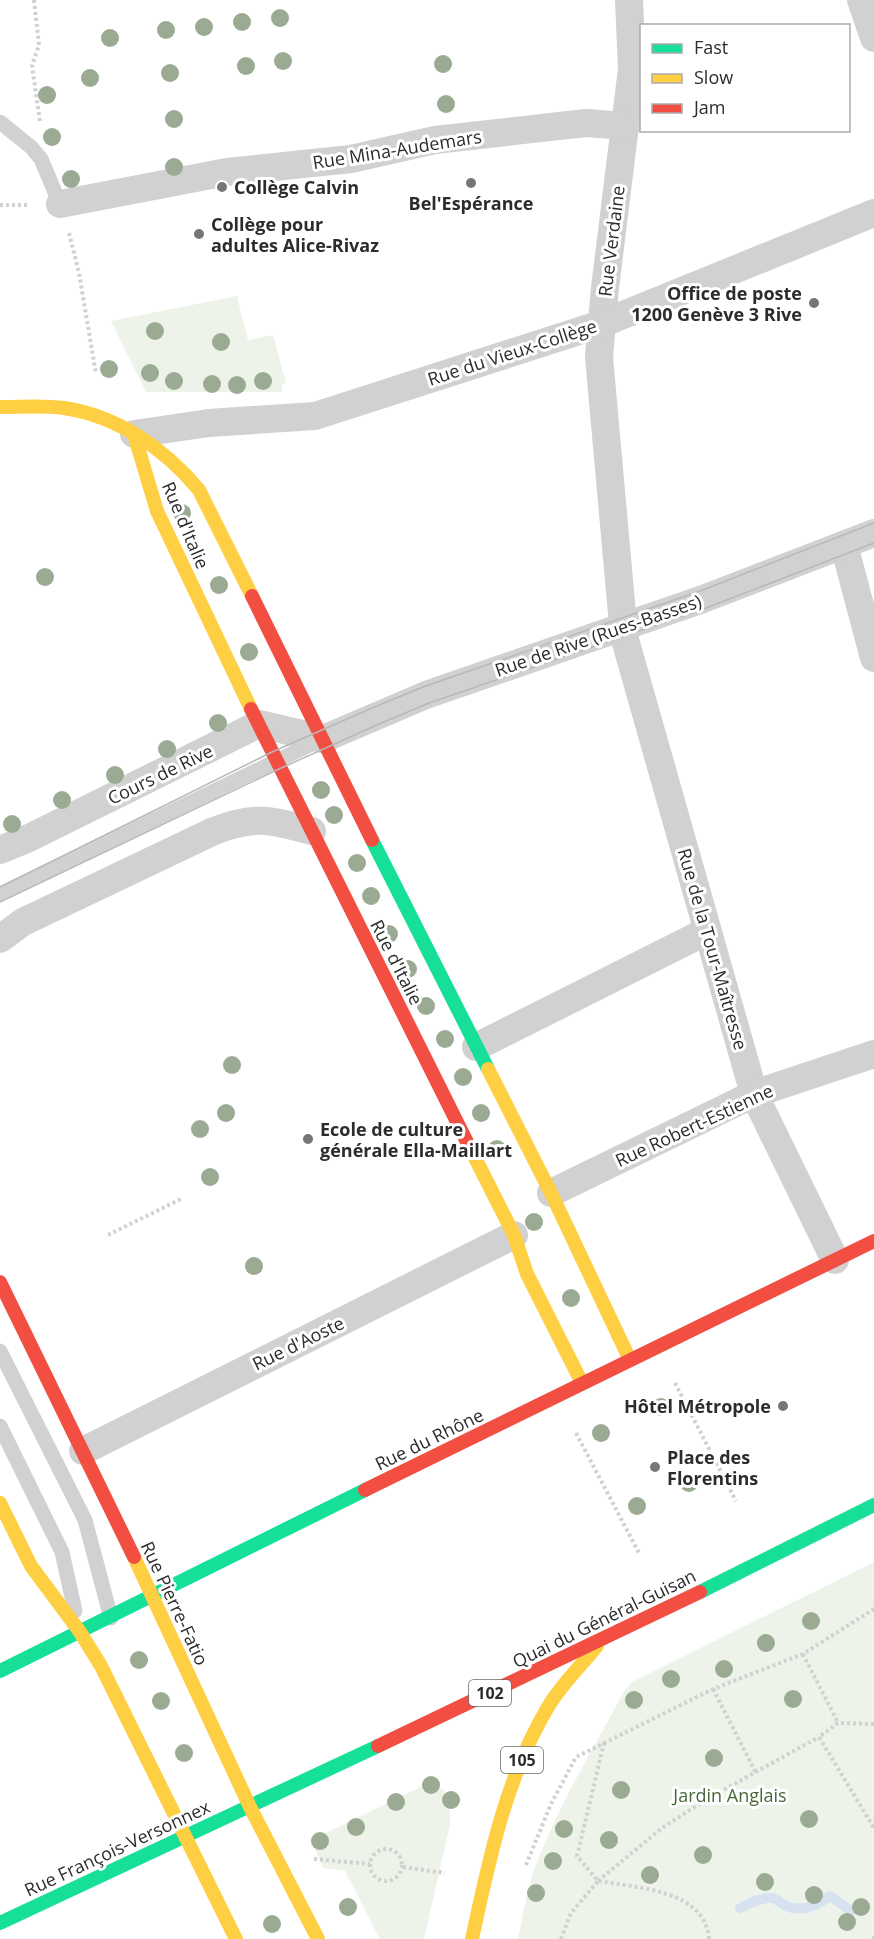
<svg xmlns="http://www.w3.org/2000/svg" width="874" height="1939" viewBox="0 0 874 1939" font-family="'Open Sans',sans-serif">
<rect width="100%" height="100%" fill="#fff"/>
<g fill="#eef3ea">
<polygon points="237,296 248,340 273,335 286,383 282,384 282,392 146,392 111,321"/>
<path d="M874 1562V1939H518C523 1915 527 1890 535 1867 559 1805 593 1748 625 1690L632 1682Z"/>
<polygon points="431,1782 445,1791 450,1812 450,1825 424,1939 380,1939 345,1871 323,1868 311,1840"/>
</g>
<g fill="none" stroke-linecap="round" stroke-linejoin="round">
<path stroke="#d6e2f0" stroke-width="10" d="M740 1908C749 1904 761 1897 772 1898 778 1899 783 1906 789 1907 804 1912 818 1905 830 1896L851 1911"/>
<g stroke="#d1d1d1" stroke-width="4" stroke-dasharray="3 3" stroke-linecap="butt">
<polyline points="34,0 39,45 32,65 40,122"/>
<polyline points="0,205 29,205"/>
<polyline points="69,233 79,273 96,374"/>
<polyline points="108,1235 181,1199"/>
<polyline points="675,1383 736,1501"/>
<polyline points="576,1433 639,1553"/>
<polyline points="803,1654 838,1723"/>
<polyline points="713,1689 756,1773"/>
<polyline points="874,1724 838,1723 819,1737 874,1828"/>
<circle cx="386" cy="1865" r="16"/>
<polyline points="314,1859 370,1864"/>
<polyline points="526,1865 551,1804 576,1757 713,1689 803,1654 874,1609"/>
<polyline points="403,1867 445,1873"/>
<polyline points="598,1881 662,1828 707,1799 819,1737"/>
<path d="M599 1881C636 1888 705 1889 709 1939"/>
<polyline points="561,1939 571,1913 598,1881 577,1856 604,1743"/>
<polyline points="873,1939 874,1937"/>
</g>
<g stroke="#d1d1d1" stroke-width="15">
<polyline points="0,122 31,147 41,159 60,204"/>
<polyline points="0,894 320,740"/>
<polyline points="0,1351 85,1520 111,1618"/>
<polyline points="0,1426 62,1552 75,1611"/>
</g>
<g stroke="#d1d1d1" stroke-width="28">
<polyline points="629,0 632,69 605,288 599,357 624,636 754,1094 835,1260"/>
<polyline points="861,0 874,38"/>
<polyline points="60,204 227,172 351,159 435,140 586,123 626,126"/>
<polyline points="134,434 209,423 315,416 601,324 874,213"/>
<polyline points="844,545 874,658"/>
<polyline points="0,850 29,838 259,724 323,739 426,695 703,599 874,533"/>
<path d="M0 939 23 922 214 831C255 815 271 820 312 831"/>
<polyline points="476,1047 707,931"/>
<polyline points="551,1193 754,1094 874,1054"/>
<polyline points="83,1451 514,1235"/>
</g>
<g stroke="#16e098" stroke-width="14">
<polyline points="372,840 488,1069"/>
<polyline points="700,1592 874,1505"/>
<polyline points="0,1671 365,1490"/>
<polyline points="0,1923 378,1746"/>
</g>
<g stroke="#ffcf43" stroke-width="14">
<path d="M0 407C21 407 43 405 64 408 118 416 165 449 199 490L252 596"/>
<polyline points="134,434 157,511 251,709"/>
<polyline points="488,1069 551,1193 630,1360"/>
<polyline points="466,1140 514,1235 527,1274 582,1383"/>
<polyline points="0,1503 31,1566 80,1632 101,1666 236,1939"/>
<polyline points="134,1557 250,1807 318,1939"/>
<path d="M472 1939C489 1860 506 1777 548 1707 561 1685 581 1666 597 1646"/>
</g>
<g stroke="#f24e42" stroke-width="14">
<polyline points="252,596 372,840"/>
<polyline points="251,709 466,1140"/>
<polyline points="0,1282 134,1557"/>
<polyline points="365,1490 874,1241"/>
<polyline points="378,1746 700,1592"/>
</g>
<g stroke="#b8b8b8" stroke-width="1.5">
<polyline points="0,887 272,752 372,708 423,687 700,591 874,523"/>
<polyline points="0,902 279,769 379,724 429,703 706,608 874,543"/>
</g>
</g>
<g fill="#9bab93">
<circle cx="280" cy="18" r="9"/>
<circle cx="242" cy="22" r="9"/>
<circle cx="204" cy="27" r="9"/>
<circle cx="166" cy="30" r="9"/>
<circle cx="110" cy="38" r="9"/>
<circle cx="283" cy="61" r="9"/>
<circle cx="443" cy="64" r="9"/>
<circle cx="246" cy="66" r="9"/>
<circle cx="170" cy="73" r="9"/>
<circle cx="90" cy="78" r="9"/>
<circle cx="47" cy="95" r="9"/>
<circle cx="446" cy="104" r="9"/>
<circle cx="174" cy="119" r="9"/>
<circle cx="52" cy="137" r="9"/>
<circle cx="174" cy="167" r="9"/>
<circle cx="71" cy="179" r="9"/>
<circle cx="155" cy="331" r="9"/>
<circle cx="221" cy="342" r="9"/>
<circle cx="109" cy="369" r="9"/>
<circle cx="150" cy="373" r="9"/>
<circle cx="174" cy="381" r="9"/>
<circle cx="263" cy="381" r="9"/>
<circle cx="212" cy="384" r="9"/>
<circle cx="237" cy="385" r="9"/>
<circle cx="182" cy="513" r="9"/>
<circle cx="45" cy="577" r="9"/>
<circle cx="219" cy="585" r="9"/>
<circle cx="249" cy="652" r="9"/>
<circle cx="218" cy="723" r="9"/>
<circle cx="167" cy="749" r="9"/>
<circle cx="115" cy="775" r="9"/>
<circle cx="321" cy="790" r="9"/>
<circle cx="62" cy="800" r="9"/>
<circle cx="334" cy="815" r="9"/>
<circle cx="12" cy="824" r="9"/>
<circle cx="357" cy="863" r="9"/>
<circle cx="371" cy="896" r="9"/>
<circle cx="389" cy="934" r="9"/>
<circle cx="408" cy="969" r="9"/>
<circle cx="426" cy="1006" r="9"/>
<circle cx="445" cy="1039" r="9"/>
<circle cx="232" cy="1065" r="9"/>
<circle cx="463" cy="1077" r="9"/>
<circle cx="226" cy="1113" r="9"/>
<circle cx="481" cy="1113" r="9"/>
<circle cx="200" cy="1129" r="9"/>
<circle cx="497" cy="1149" r="9"/>
<circle cx="210" cy="1177" r="9"/>
<circle cx="534" cy="1222" r="9"/>
<circle cx="254" cy="1266" r="9"/>
<circle cx="571" cy="1298" r="9"/>
<circle cx="661" cy="1407" r="9"/>
<circle cx="601" cy="1433" r="9"/>
<circle cx="689" cy="1483" r="9"/>
<circle cx="637" cy="1506" r="9"/>
<circle cx="811" cy="1621" r="9"/>
<circle cx="766" cy="1643" r="9"/>
<circle cx="139" cy="1660" r="9"/>
<circle cx="724" cy="1669" r="9"/>
<circle cx="671" cy="1679" r="9"/>
<circle cx="793" cy="1699" r="9"/>
<circle cx="634" cy="1700" r="9"/>
<circle cx="161" cy="1701" r="9"/>
<circle cx="184" cy="1753" r="9"/>
<circle cx="714" cy="1758" r="9"/>
<circle cx="431" cy="1785" r="9"/>
<circle cx="621" cy="1790" r="9"/>
<circle cx="451" cy="1800" r="9"/>
<circle cx="396" cy="1802" r="9"/>
<circle cx="809" cy="1819" r="9"/>
<circle cx="356" cy="1827" r="9"/>
<circle cx="564" cy="1829" r="9"/>
<circle cx="609" cy="1840" r="9"/>
<circle cx="320" cy="1841" r="9"/>
<circle cx="703" cy="1855" r="9"/>
<circle cx="553" cy="1861" r="9"/>
<circle cx="650" cy="1875" r="9"/>
<circle cx="765" cy="1882" r="9"/>
<circle cx="536" cy="1893" r="9"/>
<circle cx="814" cy="1895" r="9"/>
<circle cx="348" cy="1907" r="9"/>
<circle cx="861" cy="1907" r="9"/>
<circle cx="847" cy="1922" r="9"/>
<circle cx="272" cy="1924" r="9"/>
</g>
<g fill="#767676" stroke="#fff" stroke-width="2">
<circle cx="471" cy="183" r="6"/>
<circle cx="222" cy="187" r="6"/>
<circle cx="199" cy="234" r="6"/>
<circle cx="814" cy="303" r="6"/>
<circle cx="308" cy="1139" r="6"/>
<circle cx="783" cy="1406" r="6"/>
<circle cx="655" cy="1467" r="6"/>
</g>
<g text-anchor="middle" dominant-baseline="central" stroke-width="6" stroke-linejoin="round" paint-order="stroke">
<g fill="#fff" stroke="#6b6b6b" stroke-width="1.5">
<rect x="469" y="1680" width="42" height="26" rx="4.5"/>
<rect x="501" y="1747" width="42" height="26" rx="4.5"/>
</g>
<g font-size="16" font-weight="bold" fill="#2c2c2c">
<text x="490" y="1693">102</text>
<text x="522" y="1760">105</text>
</g>
<g font-size="18" fill="#2c2c2c" stroke="#fff">
<text transform="translate(397 149) rotate(-9)">Rue Mina-Audemars</text>
<text transform="translate(611 241) rotate(-83)">Rue Verdaine</text>
<text transform="translate(512 352) rotate(-18)">Rue du Vieux-Collège</text>
<text transform="translate(186 525) rotate(67)">Rue d'Italie</text>
<text transform="translate(598 635) rotate(-19)">Rue de Rive (Rues-Basses)</text>
<text transform="translate(160 774) rotate(-26)">Cours de Rive</text>
<text transform="translate(713 949) rotate(74)">Rue de la Tour-Maîtresse</text>
<text transform="translate(397 962) rotate(63)">Rue d'Italie</text>
<text transform="translate(694 1125) rotate(-25)">Rue Robert-Estienne</text>
<text transform="translate(298 1343) rotate(-26)">Rue d'Aoste</text>
<text transform="translate(429 1439) rotate(-26)">Rue du Rhône</text>
<text transform="translate(175 1603) rotate(65)">Rue Pierre-Fatio</text>
<text transform="translate(604 1618) rotate(-26)">Quai du Général-Guisan</text>
<text transform="translate(117 1848) rotate(-25)">Rue François-Versonnex</text>
</g>
<g font-size="18" font-weight="bold" fill="#2c2c2c" stroke="#fff" text-anchor="start">
<text x="234" y="187">Collège Calvin</text>
<text x="471" y="203" text-anchor="middle">Bel'Espérance</text>
<text x="211" y="224">Collège pour<tspan x="211" dy="21">adultes Alice-Rivaz</tspan></text>
<text x="802" y="293" text-anchor="end">Office de poste<tspan x="802" dy="21">1200 Genève 3 Rive</tspan></text>
<text x="320" y="1129">Ecole de culture<tspan x="320" dy="21">générale Ella-Maillart</tspan></text>
<text x="771" y="1406" text-anchor="end">Hôtel Métropole</text>
<text x="667" y="1457">Place des<tspan x="667" dy="21">Florentins</tspan></text>
</g>
<g font-size="18" fill="#49673a" stroke="#fff">
<text x="730" y="1795">Jardin Anglais</text>
</g>
</g>
<rect x="640" y="24" width="210" height="108" fill="#ffffff" stroke="#ababab" stroke-width="1.5"/>
<rect x="652" y="44" width="30" height="9" fill="#16e098" stroke="#ababab" stroke-width="1.5"/>
<text x="694" y="54" font-size="18" fill="#2c2c2c">Fast</text>
<rect x="652" y="74" width="30" height="9" fill="#ffcf43" stroke="#ababab" stroke-width="1.5"/>
<text x="694" y="84" font-size="18" fill="#2c2c2c">Slow</text>
<rect x="652" y="104" width="30" height="9" fill="#f24e42" stroke="#ababab" stroke-width="1.5"/>
<text x="694" y="114" font-size="18" fill="#2c2c2c">Jam</text>
</svg>
